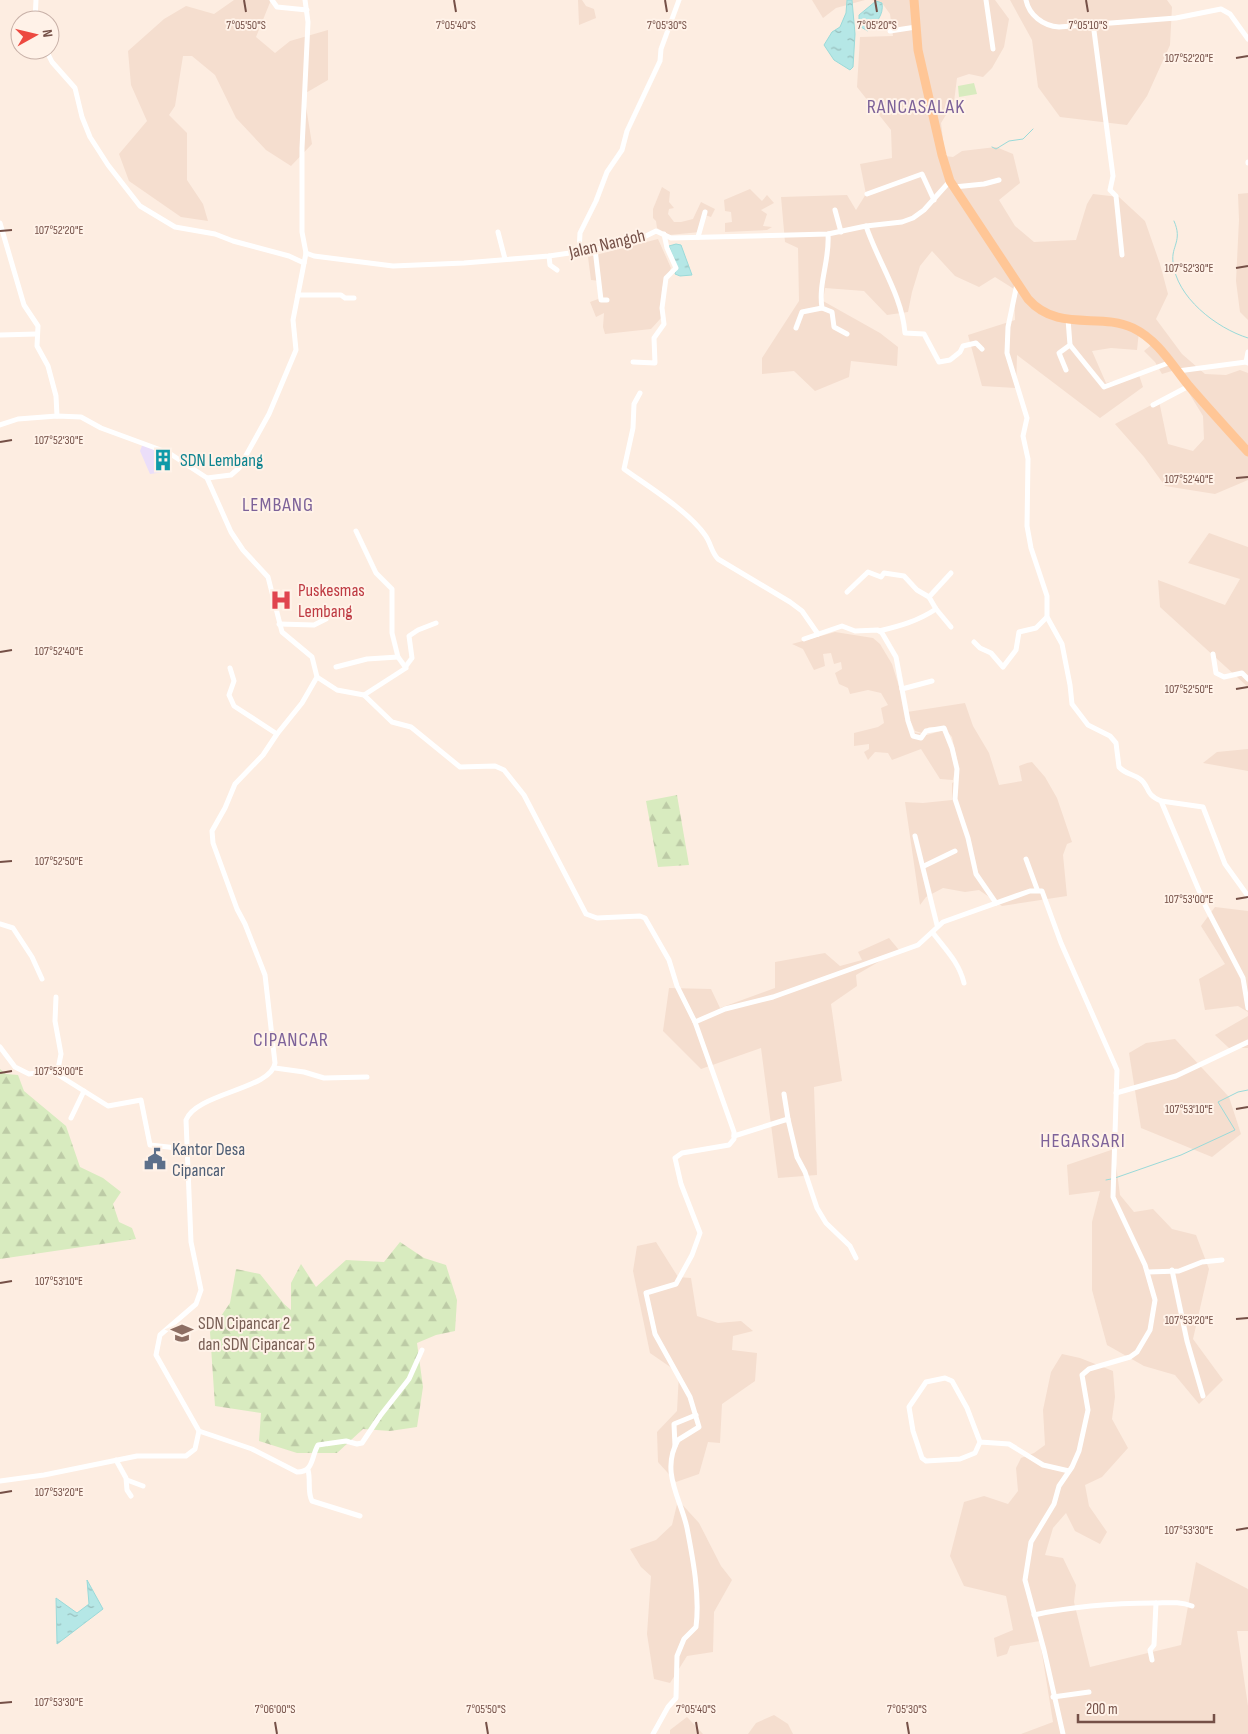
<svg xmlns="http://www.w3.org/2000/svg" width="1248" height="1734" viewBox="0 0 1248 1734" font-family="'Sofia Sans Condensed',sans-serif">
<defs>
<pattern id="forest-firs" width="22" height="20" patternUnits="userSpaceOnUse" patternTransform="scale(1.25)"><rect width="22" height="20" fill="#d8ebbf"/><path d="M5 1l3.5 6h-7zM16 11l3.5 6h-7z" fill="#bdcba6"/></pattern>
<pattern id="water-ripples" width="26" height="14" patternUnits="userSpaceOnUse" patternTransform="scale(1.25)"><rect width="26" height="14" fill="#b5e7e6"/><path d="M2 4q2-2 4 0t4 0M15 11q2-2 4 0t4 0" fill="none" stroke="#98bebc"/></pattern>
</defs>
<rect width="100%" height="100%" fill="#fdede1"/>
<g fill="#f5decf">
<polygon points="234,0 271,0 256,37 275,53 290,41 328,30 328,80 304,94 312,144 291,166 266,150 236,118 215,75 192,56 183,56 175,106 169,115 187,133 187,180 203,204 208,221 181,217 129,181 119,154 147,121 131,85 128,51 164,19 186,6 214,14"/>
<polygon points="578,0 582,0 586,6 594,9 596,18 579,25"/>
<polygon points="812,0 865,0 836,8 823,18"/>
<polygon points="871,0 995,0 1009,19 1004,47 992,68 983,77 969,74 957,78 954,102 941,123 945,156 953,157 962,151 996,147 1013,154 1020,183 999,200 1015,226 1034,242 1076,240 1087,204 1093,194 1119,197 1145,221 1160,264 1168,294 1156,319 1182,354 1205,374 1226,375 1240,370 1248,373 1248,480 1215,494 1165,486 1144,457 1115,424 1159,401 1168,444 1193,451 1204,439 1203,416 1175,370 1162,374 1155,362 1144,351 1156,341 1139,331 1137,350 1111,348 1092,351 1106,383 1139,375 1143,387 1100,418 1017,355 1016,388 982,386 968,335 1015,320 1014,289 995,277 979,287 955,276 932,251 920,266 912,292 908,312 887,315 864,291 825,288 823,301 880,333 898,347 897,366 851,361 849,377 815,391 794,371 762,374 762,358 799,301 798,248 785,242 781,197 847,195 856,210 866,194 860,164 892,158 891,130 857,87 860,37 893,36 890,14 882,3"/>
<polygon points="1010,0 1167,0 1172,7 1170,45 1147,96 1127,125 1060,117 1038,87 1032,40"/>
<polygon points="662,187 670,192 669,202 674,208 669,209 668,214 674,222 681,222 693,219 701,202 715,209 711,217 705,215 700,232 669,235 657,228 656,221 653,218 653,209"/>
<polygon points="750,189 762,201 767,195 774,203 761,210 767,214 763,226 772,227 767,230 725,232 725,223 732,222 731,212 725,211 724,200"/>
<polygon points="1248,193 1248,320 1240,312 1236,281 1239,220 1238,194"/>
<polygon points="658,239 671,268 662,288 661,318 651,329 605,334 603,327 604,313 596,317 590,302 601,298 600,281 591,280 588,257"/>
<polygon points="1209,533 1248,547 1248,687 1160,607 1158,580 1225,605 1240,579 1188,563"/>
<polygon points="835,632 873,638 880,644 892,664 907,712 965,703 973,726 989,753 999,785 1022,781 1019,766 1027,763 1032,762 1045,777 1057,798 1072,842 1067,844 1063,855 1067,896 1002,906 979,890 965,892 943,888 926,897 920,905 905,802 923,803 952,800 952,783 956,781 958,765 952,737 943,727 929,727 922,733 915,731 909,718 913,732 927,735 944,730 952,749 955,769 953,780 940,779 921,749 892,760 888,753 875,752 868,760 864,752 869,749 869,744 854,746 854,733 878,727 884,723 881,708 888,705 881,693 868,690 850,694 848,688 839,684 835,673 842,669 841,662 834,664 831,653 823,654 825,666 814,670 803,649 792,644"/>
<polygon points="1248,749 1248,771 1203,763 1217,752"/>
<polygon points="1215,907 1248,911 1248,1012 1238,1006 1205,1010 1199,979 1225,964 1201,926"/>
<polygon points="889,938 899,950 856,975 857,986 831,1004 842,1081 814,1087 817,1175 778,1178 761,1048 701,1069 663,1031 669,988 711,989 720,1008 775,988 775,962 825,953 840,966 862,960 858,952"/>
<polygon points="1248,1016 1248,1048 1229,1048 1215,1035"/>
<polygon points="1175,1039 1229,1097 1241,1134 1212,1157 1141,1128 1129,1053 1146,1043"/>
<polygon points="1114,1149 1120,1195 1134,1212 1153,1209 1172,1229 1196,1235 1209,1269 1193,1339 1223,1380 1199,1404 1175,1375 1144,1366 1107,1345 1092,1290 1092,1222 1100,1191 1069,1195 1067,1165"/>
<polygon points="656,1242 678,1277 691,1278 697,1316 718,1323 741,1321 753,1331 733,1336 732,1350 757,1353 755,1381 722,1404 720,1443 708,1442 699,1474 676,1482 658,1462 657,1432 677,1411 679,1373 650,1353 633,1271 637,1246"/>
<polygon points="1062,1354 1080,1358 1113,1371 1115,1397 1112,1419 1128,1448 1102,1477 1085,1485 1089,1506 1107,1532 1100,1544 1075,1531 1066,1513 1053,1528 1045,1555 1063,1558 1076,1585 1074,1602 1090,1667 1181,1645 1196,1562 1248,1589 1248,1631 1237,1631 1248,1706 1248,1734 1021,1734 1053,1722 1040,1641 1010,1646 1007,1654 997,1657 994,1638 1013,1630 1006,1596 964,1586 950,1556 964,1502 984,1496 1008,1504 1018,1491 1016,1468 1021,1458 1034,1453 1045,1445 1043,1410 1051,1372"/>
<polygon points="678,1500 699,1523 721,1566 732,1580 714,1612 713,1652 687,1656 670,1683 654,1679 647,1634 651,1576 641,1567 630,1549 656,1540 672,1525"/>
<polygon points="774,1715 788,1724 793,1734 748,1734 756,1723"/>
<polygon points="687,1717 703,1734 670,1734 670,1730"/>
</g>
<polygon fill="#ebdef9" points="143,443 169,454 171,471 150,474 140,451"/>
<g fill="url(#forest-firs)">
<polygon points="677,795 689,865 658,867 646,801"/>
<polygon points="0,1069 6,1074 18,1075 24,1091 66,1126 80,1167 103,1178 121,1192 113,1204 119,1222 132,1228 136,1239 0,1259"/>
<polygon points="400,1242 424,1258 446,1265 457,1300 455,1331 436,1335 417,1343 423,1387 417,1427 390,1431 363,1429 337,1453 297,1453 259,1441 261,1413 215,1406 210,1332 230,1303 236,1269 260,1274 284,1304 291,1310 291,1283 301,1264 316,1287 346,1260 384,1262"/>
</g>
<polygon fill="#d8ebbf" points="974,83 977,94 959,97 958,86"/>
<g fill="url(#water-ripples)" stroke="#9adad9">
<polygon points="847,0 852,0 855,34 853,67 850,70 834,60 824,45 832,32 840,27 846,13"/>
<path d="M876 1 882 3C884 15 876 23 868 31L859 26V15Z"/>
<polygon points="676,244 681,245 692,275 680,276 675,274 677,267 669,246"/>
<polygon points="87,1580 103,1609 57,1644 56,1598 77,1613 89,1604"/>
</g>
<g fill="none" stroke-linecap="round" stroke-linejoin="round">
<g stroke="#9adad9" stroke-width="1">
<polyline points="992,147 996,149 1009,141 1023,139 1033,129"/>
<path d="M1174 221C1183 241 1171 246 1173 262 1176 297 1216 328 1248 338"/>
<polyline points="1115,1178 1181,1155 1235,1130 1218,1102 1238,1092 1248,1090"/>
<polyline points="1106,1180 1111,1179"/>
</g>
<g stroke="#fff" stroke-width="5">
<polyline points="272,0 277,7 307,10"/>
<polyline points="986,0 993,49"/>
<path d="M1026 0C1029 15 1043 26 1059 27L1176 18 1221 9 1230 14 1248 39"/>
<polyline points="35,20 36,0"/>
<polyline points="1093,23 1113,176 1110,190 1116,196 1122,255"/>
<polyline points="890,31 916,27"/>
<polyline points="46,50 52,62 75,88 82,117 90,137 108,165 140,206 175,227 215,234 233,241 289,256 304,263"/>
<polyline points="1248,162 1248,163"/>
<polyline points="954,187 984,184 999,180"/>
<polyline points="867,194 922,174 934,200"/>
<polyline points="835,210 841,232"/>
<polyline points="0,223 24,305 38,326 37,346 48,366 56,396 57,416"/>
<path d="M866 226C878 262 902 295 905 333L924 334 939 362 950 360 960 352 963 346 976 343 982 349"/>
<polyline points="498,232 505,259"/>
<path d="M828 234C830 260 818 283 822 308L832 312 834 327 847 334"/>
<polyline points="698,237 705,212"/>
<polyline points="595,249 601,300 607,300"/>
<polyline points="579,252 580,233 596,201 607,172 622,150 627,131 660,61 661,49 679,0"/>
<polyline points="306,253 314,256 393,266 464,263 549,256 611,247 638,240 656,231 671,238 828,234 866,226 902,222 913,218 924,210 950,181"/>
<polyline points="549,256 550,265 557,270"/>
<path d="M1017 284 1008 327 1007 353 1027 418 1023 436 1028 459 1027 526 1031 548 1047 596V617L1062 644 1070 685 1072 704 1088 725 1110 736 1116 743 1119 767C1125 774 1133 774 1140 779 1150 786 1144 794 1161 801L1206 907 1243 978 1248 1008"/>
<polyline points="298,295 341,295 345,298 354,298"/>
<polyline points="796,328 802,312 822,308"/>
<polyline points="0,335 37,334"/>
<polyline points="1070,345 1104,387 1171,362"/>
<polyline points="633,362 655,363 654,338 664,324 662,308 666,278 676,268 667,248 664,234"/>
<polyline points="1248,363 1246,362 1248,352"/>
<polyline points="1066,370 1059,353 1070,345 1068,319"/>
<polyline points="1178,371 1246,362"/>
<path d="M640 393 634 404 633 428 624 469C649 487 688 511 705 535 711 543 711 552 718 559L790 602 802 611 818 634"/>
<polyline points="1153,405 1189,386"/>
<path d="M0 425 18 419 57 416 81 417 101 428 169 453 207 478 231 532 243 550 268 577 282 632 312 657 317 677 302 703 277 734 263 755 235 784 225 808 212 831 213 843 237 909 245 924 265 975 275 1063C272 1089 196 1093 186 1120L191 1242 201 1290 196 1304 160 1335 156 1355 199 1431 195 1449 186 1456H137L44 1475 0 1481"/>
<polyline points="207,478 231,475 239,468 269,414 296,350 293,320 306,253 302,232 302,148 308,22 305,0"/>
<polyline points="356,531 376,573 392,589 392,633 398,657 406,668 364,695"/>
<polyline points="951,573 929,597 936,609 951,627"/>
<polyline points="847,592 868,572 881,577 884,573 904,576 917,590 929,597"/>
<polyline points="279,624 314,625 326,619"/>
<path d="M879 631C900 626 918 621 936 609"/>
<polyline points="804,639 842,626 855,631 878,630 882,633 896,657 908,721 913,736 921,738 926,731 944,728 952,748 957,769 955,799 968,838 976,874 996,903"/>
<polyline points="974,642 980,648 991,653 1003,667 1016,650 1019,632 1036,628 1047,617"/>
<polyline points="1213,654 1216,673 1224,677 1242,673 1248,679"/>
<polyline points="406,666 412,658 409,636 418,630 436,623"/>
<polyline points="336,667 367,659 398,657"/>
<polyline points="230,668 234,681 229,695 234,706 277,734"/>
<path d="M317 677 337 690 364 695 392 722 411 727 460 767 495 766 504 770 524 795 586 914 597 918 640 916 645 918 669 960 677 986 695 1022 734 1132V1139L729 1145 682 1153 675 1158 681 1184 700 1233 692 1255 676 1284 646 1293 655 1334 690 1397 699 1427 678 1440C660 1472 681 1499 687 1528 693 1559 700 1596 696 1627L684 1639 677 1656 676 1698 668 1707 653 1734"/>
<polyline points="902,689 932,681"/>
<polyline points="1161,801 1203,807 1225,864 1248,896"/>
<polyline points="915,836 937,925"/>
<polyline points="1026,859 1037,889"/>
<polyline points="924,866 955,851"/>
<polyline points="0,924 13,928 32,957 42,979"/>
<path d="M933 933C945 949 959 962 964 983"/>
<polyline points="56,997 55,1021 61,1054 57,1074"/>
<polyline points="695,1022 725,1009 773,997 918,945 943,922 1030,891 1042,891 1061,943 1117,1070 1113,1197 1145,1265 1155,1300 1150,1330 1137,1352 1130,1357 1089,1369 1082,1375 1088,1410 1079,1451 1072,1467 1059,1486 1054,1504 1031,1542 1025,1580 1044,1650 1063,1734"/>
<polyline points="0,1047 15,1067 29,1074 52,1071 108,1106 141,1100 150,1145 186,1149"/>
<polyline points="275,1068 304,1072 324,1078 367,1077"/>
<polyline points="1116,1093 1176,1076 1248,1042"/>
<polyline points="784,1094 788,1119"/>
<polyline points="71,1118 84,1091"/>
<polyline points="734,1136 788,1119 797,1157 805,1172 817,1208 826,1223 850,1246 856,1258"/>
<polyline points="1172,1270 1187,1341 1203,1396"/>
<polyline points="1148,1272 1179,1271 1202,1262 1222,1260"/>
<path d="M199 1431 252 1449 297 1472C314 1472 311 1457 318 1445L346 1441 357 1444 362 1443 380 1416 409 1379 422 1350"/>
<polyline points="980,1442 975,1453 960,1459 926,1461 922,1458 913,1431 909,1407 926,1382 945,1378 952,1381 967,1408 980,1442 1009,1444 1043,1465 1069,1471"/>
<polyline points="675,1446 674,1424 696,1415"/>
<polyline points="116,1460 126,1478 127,1490 131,1496"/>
<path d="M308 1470C311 1480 307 1492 312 1501L360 1516"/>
<polyline points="127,1480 143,1486"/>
<path d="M1034 1615C1074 1606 1114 1603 1154 1603 1167 1603 1179 1601 1192 1606"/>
<polyline points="1152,1660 1150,1650 1154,1645 1156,1603"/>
<polyline points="1053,1697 1089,1692"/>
</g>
<path stroke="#ffc696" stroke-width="9" d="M914 0 918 50 942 155 950 181 1028 299C1058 333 1100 312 1133 328 1158 340 1172 365 1189 386 1208 408 1228 430 1248 452"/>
</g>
<path fill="none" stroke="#755047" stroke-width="2" d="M244 0 246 12M454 0 456 12M665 0 667 12M875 0 877 12M1086 0 1088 12M1236 58 1248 56M0 231 12 230M1236 268 1248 266M0 442 12 440M1236 478 1248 477M0 652 12 650M1236 689 1248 687M0 862 12 861M1236 899 1248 897M0 1073 12 1071M1236 1109 1248 1107M0 1283 12 1281M1236 1319 1248 1318M0 1493 12 1491M1236 1530 1248 1528M0 1703 12 1702M275 1722 277 1734M486 1722 488 1734M696 1722 698 1734M907 1722 909 1734"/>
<defs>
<g id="building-bare" transform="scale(1.725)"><path d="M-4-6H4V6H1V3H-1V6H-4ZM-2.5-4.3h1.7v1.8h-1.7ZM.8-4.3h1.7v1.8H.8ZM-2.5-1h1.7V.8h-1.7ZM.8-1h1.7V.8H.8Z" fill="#0f9aa8" stroke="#fff2e8" stroke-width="2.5" paint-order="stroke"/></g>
<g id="hospital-bare" transform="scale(1.725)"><path d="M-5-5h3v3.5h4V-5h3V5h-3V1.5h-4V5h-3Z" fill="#e0444e" stroke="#fff2e8" stroke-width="2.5" paint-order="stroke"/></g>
<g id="civic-bare" transform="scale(1.725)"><path d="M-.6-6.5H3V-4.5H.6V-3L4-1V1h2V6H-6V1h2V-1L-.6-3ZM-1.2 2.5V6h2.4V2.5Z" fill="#5c6f8a" stroke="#fff2e8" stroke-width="2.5" paint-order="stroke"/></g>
<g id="school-bare" transform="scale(1.725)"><path d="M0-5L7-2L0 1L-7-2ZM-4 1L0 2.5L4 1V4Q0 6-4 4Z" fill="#8d6e63" stroke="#fff2e8" stroke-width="2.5" paint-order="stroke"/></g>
</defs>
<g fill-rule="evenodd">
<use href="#building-bare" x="163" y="460"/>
<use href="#hospital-bare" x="281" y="600"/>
<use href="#civic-bare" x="155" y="1159"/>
<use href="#school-bare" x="182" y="1333"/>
</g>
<g text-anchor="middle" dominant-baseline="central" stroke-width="4" stroke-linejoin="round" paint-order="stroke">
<g font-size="18" fill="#755047" stroke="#fff2e8">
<text transform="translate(607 244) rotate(-13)">Jalan Nangoh</text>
</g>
<g font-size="18" fill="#0d838f" stroke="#fff2e8" text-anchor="start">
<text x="180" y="460">SDN Lembang</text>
</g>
<g font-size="18" fill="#be3a42" stroke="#fff2e8" text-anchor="start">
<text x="298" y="590">Puskesmas<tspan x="298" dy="21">Lembang</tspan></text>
</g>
<g font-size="18" fill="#4e5e75" stroke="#fff2e8" text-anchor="start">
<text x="172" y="1149">Kantor Desa<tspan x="172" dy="21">Cipancar</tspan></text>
</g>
<g font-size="18" fill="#785e54" stroke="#fff2e8" text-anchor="start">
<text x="198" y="1323">SDN Cipancar 2<tspan x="198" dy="21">dan SDN Cipancar 5</tspan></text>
</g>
<g font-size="20" letter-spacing="1" fill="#7d6299" stroke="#fff2e8">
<text x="916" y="107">RANCASALAK</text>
<text x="278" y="505">LEMBANG</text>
<text x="291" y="1040">CIPANCAR</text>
<text x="1083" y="1141">HEGARSARI</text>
</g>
</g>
<g font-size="12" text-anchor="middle" fill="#755047" stroke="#fff2e8" stroke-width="4" stroke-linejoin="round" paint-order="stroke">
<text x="246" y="29">7°05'50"S</text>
<text x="456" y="29">7°05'40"S</text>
<text x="667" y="29">7°05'30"S</text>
<text x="877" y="29">7°05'20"S</text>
<text x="1088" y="29">7°05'10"S</text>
<text x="1189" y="62">107°52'20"E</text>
<text x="59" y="234">107°52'20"E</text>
<text x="1189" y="272">107°52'30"E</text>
<text x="59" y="444">107°52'30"E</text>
<text x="1189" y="483">107°52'40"E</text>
<text x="59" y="655">107°52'40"E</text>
<text x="1189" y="693">107°52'50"E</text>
<text x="59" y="865">107°52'50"E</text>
<text x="1189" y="903">107°53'00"E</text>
<text x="59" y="1075">107°53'00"E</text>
<text x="1189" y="1113">107°53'10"E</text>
<text x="59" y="1285">107°53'10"E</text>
<text x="1189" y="1324">107°53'20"E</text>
<text x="59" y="1496">107°53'20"E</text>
<text x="1189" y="1534">107°53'30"E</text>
<text x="59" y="1706">107°53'30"E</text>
<text x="275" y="1713">7°06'00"S</text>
<text x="486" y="1713">7°05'50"S</text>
<text x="696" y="1713">7°05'40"S</text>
<text x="907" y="1713">7°05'30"S</text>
</g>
<g transform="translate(35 35) rotate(82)"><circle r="24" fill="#fff2e8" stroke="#c8b1a8"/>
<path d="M0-4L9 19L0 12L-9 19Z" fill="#ed4940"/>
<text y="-8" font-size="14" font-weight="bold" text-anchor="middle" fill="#755047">N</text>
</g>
<path d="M1078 1714v8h136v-8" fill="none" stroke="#755047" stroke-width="2.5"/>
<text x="1086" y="1714" font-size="15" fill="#755047" stroke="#fff2e8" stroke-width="4" paint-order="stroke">200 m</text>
</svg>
